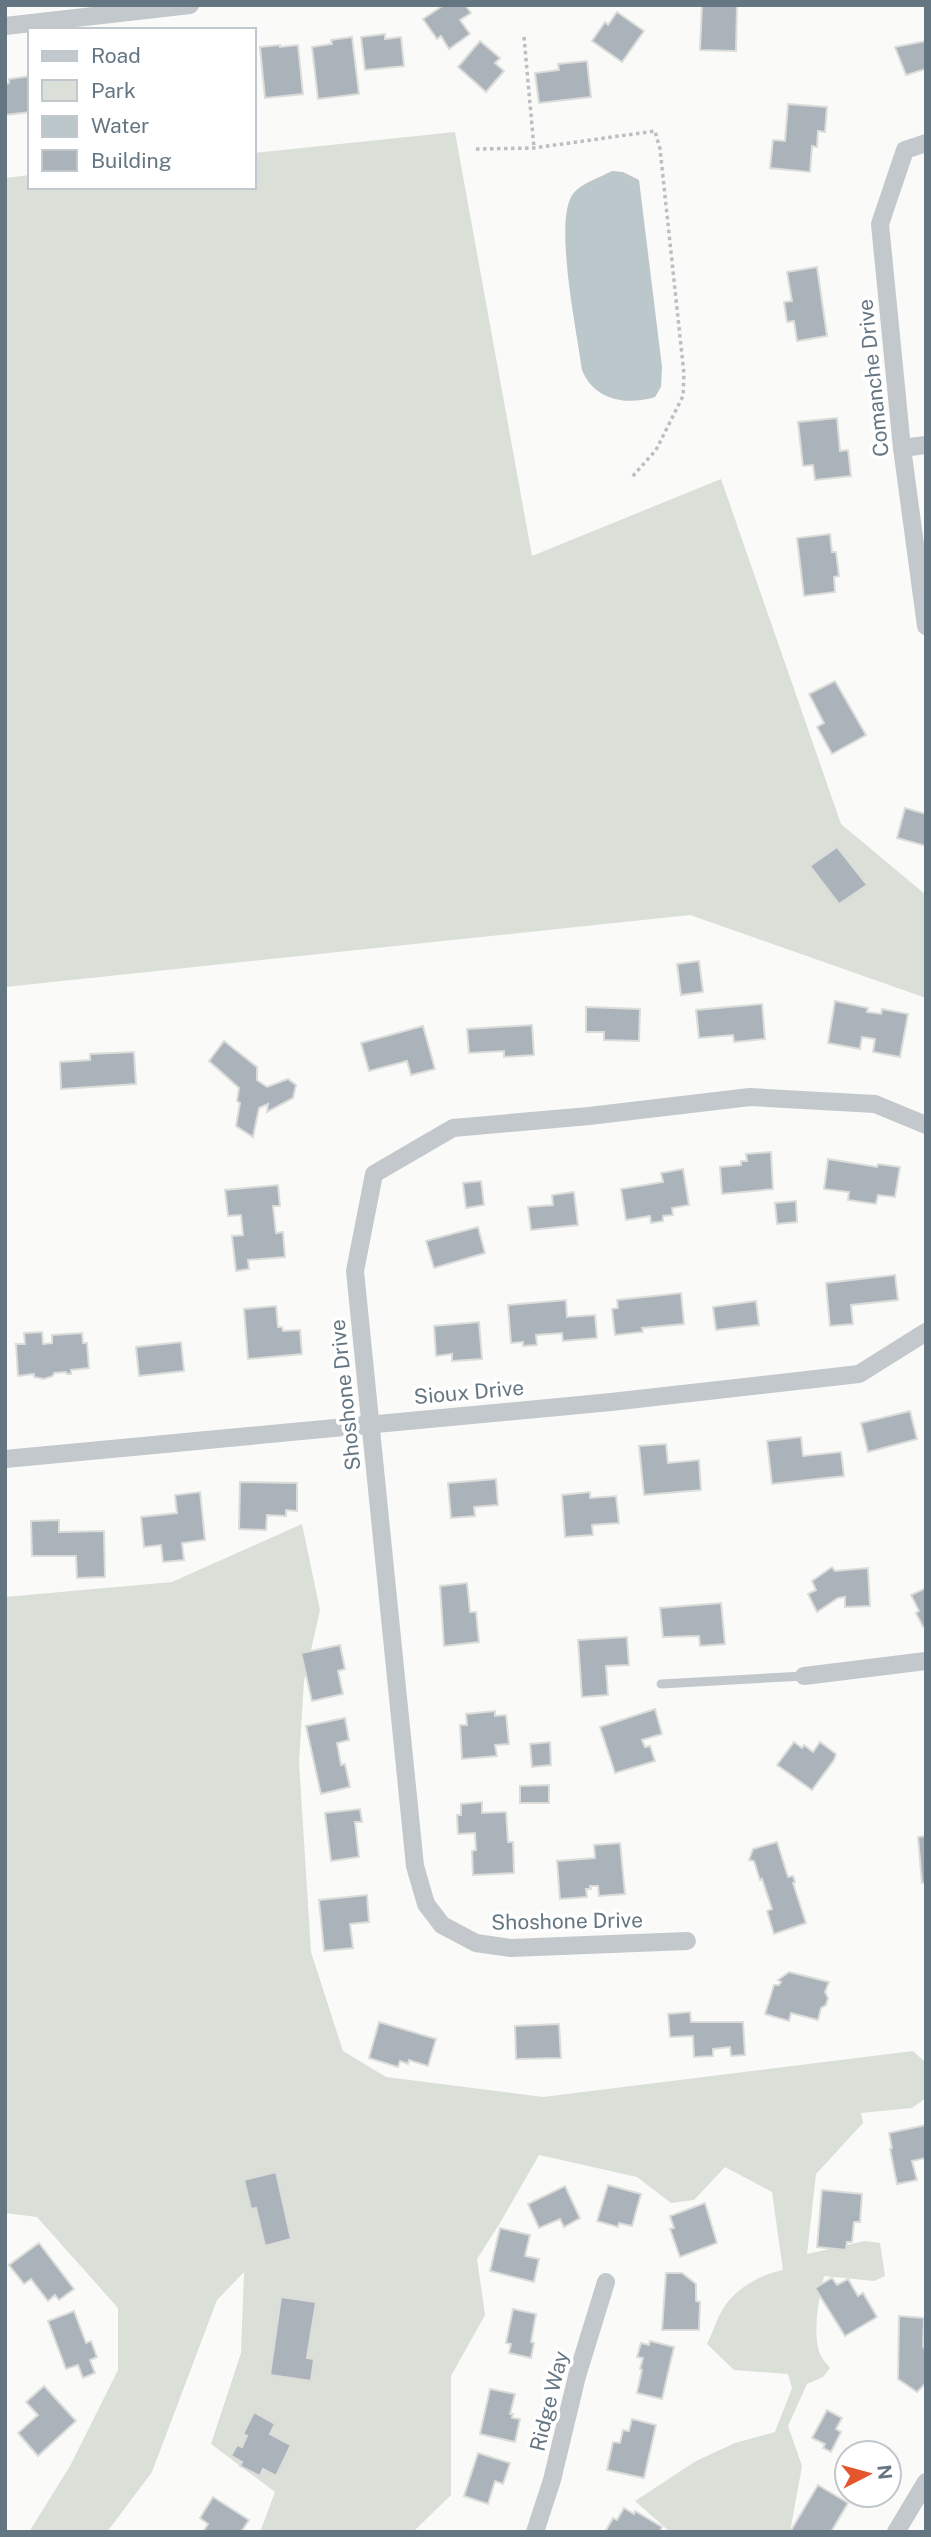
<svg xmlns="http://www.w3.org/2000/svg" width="931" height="2537" viewBox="0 0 931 2537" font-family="'Public Sans',sans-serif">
<rect width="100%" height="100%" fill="#fafaf8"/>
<g fill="#dadfd7">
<polygon points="455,132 532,556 721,479 841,824 926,895 926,998 690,915 5,987 5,178 30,175 30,187 254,187 254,153"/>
<path d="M302 1524 320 1610 304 1681 299 1762 311 1952 343 2051 386 2077 543 2097 913 2051 926 2063V2098L912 2108 861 2113 863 2123 816 2174 807 2254 865 2241 880 2243 885 2276 874 2281 824 2276C819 2296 812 2335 820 2354 822 2359 827 2364 830 2368L823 2377 807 2384 788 2426 802 2466 790 2532H670L635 2501 696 2461 735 2443 775 2432 792 2388 788 2374 734 2370 707 2344C713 2332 718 2315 726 2304 740 2286 762 2274 783 2270L772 2192 725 2167 694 2200 671 2203 637 2177 539 2155 500 2223 477 2259 485 2315 451 2376V2495L413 2532H260L275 2492 211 2444 241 2353 244 2272 217 2300 152 2472 107 2532H29L70 2466 118 2370V2308L37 2217 5 2213V1597L172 1582Z"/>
</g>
<path fill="#bbc7cb" d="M612 171 623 172 639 180 662 367 661 387 655 397C626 406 594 400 582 370 577 332 555 228 571 197 578 184 599 178 612 171Z"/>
<g fill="#aab3b9" stroke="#dcdcda" stroke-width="2">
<polygon points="444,5 465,5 471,13 460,20 470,34 449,49 441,36 437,39 423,19"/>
<polygon points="702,5 737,5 736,51 700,50"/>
<polygon points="617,12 644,31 622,62 592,41 605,22 608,25"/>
<polygon points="385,34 385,39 401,37 404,66 365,70 361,37"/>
<polygon points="352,37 359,94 318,99 312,47 332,44 331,40"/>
<polygon points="480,41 500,58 495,63 504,71 486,92 458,67"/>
<polygon points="926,41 926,69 906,75 895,47"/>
<polygon points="280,45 280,47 298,45 303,94 265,98 260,47"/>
<polygon points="587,61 591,97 539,103 535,73 559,70 558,64"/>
<polygon points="30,76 30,112 5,115 5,84 9,83 9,79"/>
<polygon points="788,104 827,107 825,132 818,131 817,147 812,146 810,172 770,168 773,140 785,141"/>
<polygon points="817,267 827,336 797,341 794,321 787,322 784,302 792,301 787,272"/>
<polygon points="837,418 840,451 848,450 851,476 815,480 813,465 803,466 798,422"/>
<polygon points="830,534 832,552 836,552 839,576 834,577 835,592 804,596 797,538"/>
<polygon points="835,681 866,735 832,754 817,727 824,723 809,694"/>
<polygon points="905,808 926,814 926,846 897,838"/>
<polygon points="837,847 867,885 839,904 810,866"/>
<polygon points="699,961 703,992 681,995 677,964"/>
<polygon points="835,1001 868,1008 867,1012 881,1014 882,1009 908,1014 900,1057 873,1052 875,1039 862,1037 860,1049 828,1043"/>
<polygon points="762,1004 765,1039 734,1042 733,1035 699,1038 696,1010"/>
<polygon points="586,1007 640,1009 639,1041 604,1040 604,1032 586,1032"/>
<polygon points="532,1025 534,1055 504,1057 504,1051 469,1053 467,1029"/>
<polygon points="423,1026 435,1069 411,1075 407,1061 369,1071 361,1043"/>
<polygon points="224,1041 257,1067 257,1080 267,1087 288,1079 296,1085 293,1098 267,1112 268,1104 259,1108 253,1137 236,1126 240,1103 237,1101 239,1088 209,1061"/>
<polygon points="134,1052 136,1084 61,1089 60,1062 90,1060 90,1054"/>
<polygon points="771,1152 773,1189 722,1194 720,1167 741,1165 741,1161 747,1161 746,1154"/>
<polygon points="828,1159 877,1167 878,1164 900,1167 895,1197 878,1195 876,1204 848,1200 849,1192 824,1189"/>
<polygon points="683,1169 689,1205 672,1208 673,1215 663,1216 663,1221 651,1223 650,1216 626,1220 621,1189 663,1182 661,1173"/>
<polygon points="481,1181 484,1205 466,1208 463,1183"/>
<polygon points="278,1185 280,1206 273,1206 276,1233 283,1232 285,1257 248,1260 249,1269 236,1271 232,1236 243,1235 241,1215 228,1216 225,1190"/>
<polygon points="574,1192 578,1225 531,1230 528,1207 553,1205 552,1195"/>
<polygon points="796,1201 797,1222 777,1224 775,1203"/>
<polygon points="478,1227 485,1253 434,1268 426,1241"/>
<polygon points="895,1275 898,1300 851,1305 853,1324 830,1326 826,1283"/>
<polygon points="681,1293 684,1324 642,1328 643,1332 615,1335 612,1309 618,1308 617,1300"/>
<polygon points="566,1300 567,1317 595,1315 597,1338 563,1341 562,1333 536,1335 537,1345 523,1346 523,1342 511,1343 508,1305"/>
<polygon points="756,1301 759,1325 716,1330 713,1307"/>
<polygon points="276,1306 278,1327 282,1327 283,1331 300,1330 302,1354 248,1359 244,1309"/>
<polygon points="479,1322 482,1359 452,1361 452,1354 436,1356 434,1326"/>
<polygon points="42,1332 43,1344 52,1343 52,1335 82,1333 83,1343 87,1343 89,1368 71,1370 71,1374 67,1374 66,1372 54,1373 53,1376 44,1379 34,1377 34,1374 18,1376 16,1344 25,1344 24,1333"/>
<polygon points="181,1342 184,1371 139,1376 136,1347"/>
<polygon points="910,1411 917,1439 868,1452 861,1423"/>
<polygon points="801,1437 803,1456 841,1452 844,1476 772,1484 767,1441"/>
<polygon points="666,1444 668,1463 699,1460 701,1490 644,1495 639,1446"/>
<polygon points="496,1479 498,1505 474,1507 475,1516 451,1518 448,1483"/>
<polygon points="240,1482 297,1483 297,1511 286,1510 286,1516 267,1515 266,1530 239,1529"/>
<polygon points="200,1492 205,1540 182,1543 184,1560 163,1562 161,1545 144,1547 141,1517 177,1513 175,1495"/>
<polygon points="590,1492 590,1498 616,1496 619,1523 592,1525 593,1535 565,1537 562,1495"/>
<polygon points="59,1520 59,1532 104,1531 105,1577 77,1578 76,1556 32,1556 31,1521"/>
<polygon points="832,1567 835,1571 868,1568 870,1606 845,1607 845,1597 838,1598 817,1612 808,1594 816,1590 812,1581"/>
<polygon points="467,1583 470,1612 476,1612 479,1642 444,1646 440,1586"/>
<polygon points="926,1588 926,1625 923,1627 916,1613 919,1611 911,1595"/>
<polygon points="721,1603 725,1644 700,1646 699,1636 663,1637 660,1608"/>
<polygon points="627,1637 629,1665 606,1666 608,1695 582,1697 578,1640"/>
<polygon points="340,1645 345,1669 338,1671 343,1694 312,1701 301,1653"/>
<polygon points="655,1709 662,1734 642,1740 645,1747 650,1746 655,1761 615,1773 600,1727"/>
<polygon points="495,1711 495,1716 506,1715 509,1744 495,1745 497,1756 462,1759 460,1725 467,1725 466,1714"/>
<polygon points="345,1718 349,1740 337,1743 341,1765 345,1764 350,1787 321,1794 306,1726"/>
<polygon points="550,1742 551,1765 532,1767 530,1744"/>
<polygon points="794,1742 802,1748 804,1745 813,1752 820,1742 836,1754 834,1760 812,1790 777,1765"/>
<polygon points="549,1785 549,1803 520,1803 520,1786"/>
<polygon points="482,1802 482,1813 506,1812 508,1842 513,1842 514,1873 473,1875 472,1851 476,1850 475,1833 458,1834 457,1815 461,1815 461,1804"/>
<polygon points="360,1809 362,1822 355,1822 359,1857 331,1861 325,1813"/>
<polygon points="926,1836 926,1882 922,1883 918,1837"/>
<polygon points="777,1842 788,1877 793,1876 795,1882 793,1883 806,1923 774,1934 767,1911 772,1909 762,1879 760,1880 754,1861 749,1860 753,1849"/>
<polygon points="620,1843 625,1894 599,1896 598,1886 590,1886 591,1889 586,1889 587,1897 560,1899 557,1861 595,1858 594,1845"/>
<polygon points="367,1895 369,1922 350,1924 353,1948 324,1951 319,1900"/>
<polygon points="789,1972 829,1982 825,1992 828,1998 826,2005 821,2008 818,2020 791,2013 789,2021 765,2014 774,1985 779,1985 781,1982 778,1980"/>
<polygon points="690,2012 691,2022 743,2022 745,2055 731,2056 730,2047 713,2049 713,2056 694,2057 693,2036 670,2037 668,2014"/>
<polygon points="379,2022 436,2039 428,2066 409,2060 408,2064 400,2061 398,2067 369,2058"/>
<polygon points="559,2024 561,2058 516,2059 515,2026"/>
<polygon points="926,2125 926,2158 912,2161 917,2180 897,2184 890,2149 892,2148 889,2133"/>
<polygon points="276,2172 291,2239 265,2246 256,2208 251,2209 244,2180"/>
<polygon points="608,2185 641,2194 632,2226 619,2223 618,2227 597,2221"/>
<polygon points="565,2186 580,2218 564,2227 560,2219 539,2228 528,2204"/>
<polygon points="822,2190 862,2194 860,2222 854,2222 852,2242 847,2242 846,2250 817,2247"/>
<polygon points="705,2203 717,2243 680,2257 670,2229 674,2228 670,2216"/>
<polygon points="500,2228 530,2235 525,2256 539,2259 534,2282 490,2271"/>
<polygon points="39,2243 74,2289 59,2300 55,2295 48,2301 31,2279 24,2284 9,2265"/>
<polygon points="666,2273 682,2273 696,2284 696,2301 700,2302 699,2330 662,2330"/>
<polygon points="832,2278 837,2285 848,2279 858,2296 863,2293 877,2317 845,2336 815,2288"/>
<polygon points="281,2297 316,2302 307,2358 314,2359 311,2381 270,2375"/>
<polygon points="513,2309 536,2314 531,2342 534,2343 531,2358 509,2353 511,2344 506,2343"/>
<polygon points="74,2311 86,2343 91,2341 97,2357 90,2360 95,2373 83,2378 78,2365 66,2369 48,2321"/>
<polygon points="899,2316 924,2318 923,2346 926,2351 926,2383 917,2392 898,2379"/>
<polygon points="650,2341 674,2347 662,2399 637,2393 642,2370 640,2369 643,2358 637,2357 641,2343 649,2345"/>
<polygon points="44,2386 76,2421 38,2456 18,2433 38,2415 26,2402"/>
<polygon points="490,2389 515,2394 510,2414 513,2414 512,2418 520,2419 515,2442 480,2434"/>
<polygon points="827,2410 842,2418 836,2429 841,2432 831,2452 823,2448 825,2444 812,2438"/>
<polygon points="254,2412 275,2424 270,2434 291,2445 276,2476 263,2469 260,2476 240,2466 242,2462 231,2456 237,2445 242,2447 247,2436 243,2434"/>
<polygon points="632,2419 656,2425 644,2478 607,2470 613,2442 620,2443 623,2430 629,2431"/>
<polygon points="478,2453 510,2463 503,2484 495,2481 488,2504 464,2496"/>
<polygon points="818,2485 848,2503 831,2532 790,2532"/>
<polygon points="213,2497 249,2520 241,2532 203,2532 208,2524 200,2518"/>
<polygon points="624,2508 634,2514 635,2511 662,2527 660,2532 605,2532 613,2518 617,2520"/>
</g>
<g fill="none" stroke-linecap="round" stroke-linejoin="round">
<g stroke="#bbbfc2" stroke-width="3.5" stroke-dasharray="3.5 3.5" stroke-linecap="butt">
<polyline points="524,37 534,148"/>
<polyline points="476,149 534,148 655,131 660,149 684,374 683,396 656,450 632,477"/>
</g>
<polyline stroke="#c3c8cc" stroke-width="9" points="661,1684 804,1676"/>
<g stroke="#c3c8cc" stroke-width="18">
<polyline points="5,26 190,5"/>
<polyline points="926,143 905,150 880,224 902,448 926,626"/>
<polyline points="902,448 926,445"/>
<polyline points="5,1459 611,1402 859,1374 926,1332"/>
<polyline points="804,1676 926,1661"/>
<polyline points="687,1941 511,1948 476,1943 442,1925 426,1904 415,1866 355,1271 374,1174 453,1128 589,1116 750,1097 875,1104 926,1125"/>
<polyline points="535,2532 552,2480 577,2376 606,2282"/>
<polyline points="896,2532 926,2482"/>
</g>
</g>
<g text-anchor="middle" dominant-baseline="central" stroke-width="7" stroke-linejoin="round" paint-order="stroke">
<g font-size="21" fill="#657683" stroke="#fff">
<text transform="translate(873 378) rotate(-96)">Comanche Drive</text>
<text transform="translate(469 1392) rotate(-5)">Sioux Drive</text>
<text transform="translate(345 1395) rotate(-96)">Shoshone Drive</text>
<text transform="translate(567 1921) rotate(-1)">Shoshone Drive</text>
<text transform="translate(549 2401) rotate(-76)">Ridge Way</text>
</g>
</g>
<rect width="931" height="2537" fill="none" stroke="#657683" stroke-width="14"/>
<rect x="28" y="28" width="228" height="161" fill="#ffffff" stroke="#c1c8cd" stroke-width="2"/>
<rect x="42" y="51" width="35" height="10" fill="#c3c8cc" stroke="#c1c8cd" stroke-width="2"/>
<text x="91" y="63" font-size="21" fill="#657683">Road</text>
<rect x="42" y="80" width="35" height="21" fill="#dadfd7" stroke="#c1c8cd" stroke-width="2"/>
<text x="91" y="98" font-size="21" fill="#657683">Park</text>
<rect x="42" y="116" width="35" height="21" fill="#bbc7cb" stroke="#c1c8cd" stroke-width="2"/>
<text x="91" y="133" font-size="21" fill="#657683">Water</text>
<rect x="42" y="150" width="35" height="21" fill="#aab3b9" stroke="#c1c8cd" stroke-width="2"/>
<text x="91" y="168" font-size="21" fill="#657683">Building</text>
<g transform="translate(868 2474) rotate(84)"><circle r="33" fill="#ffffff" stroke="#c1c8cd" stroke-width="2"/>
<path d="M0-5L12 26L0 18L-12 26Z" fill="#e4572e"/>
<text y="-10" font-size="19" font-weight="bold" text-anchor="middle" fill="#657683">N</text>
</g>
</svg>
